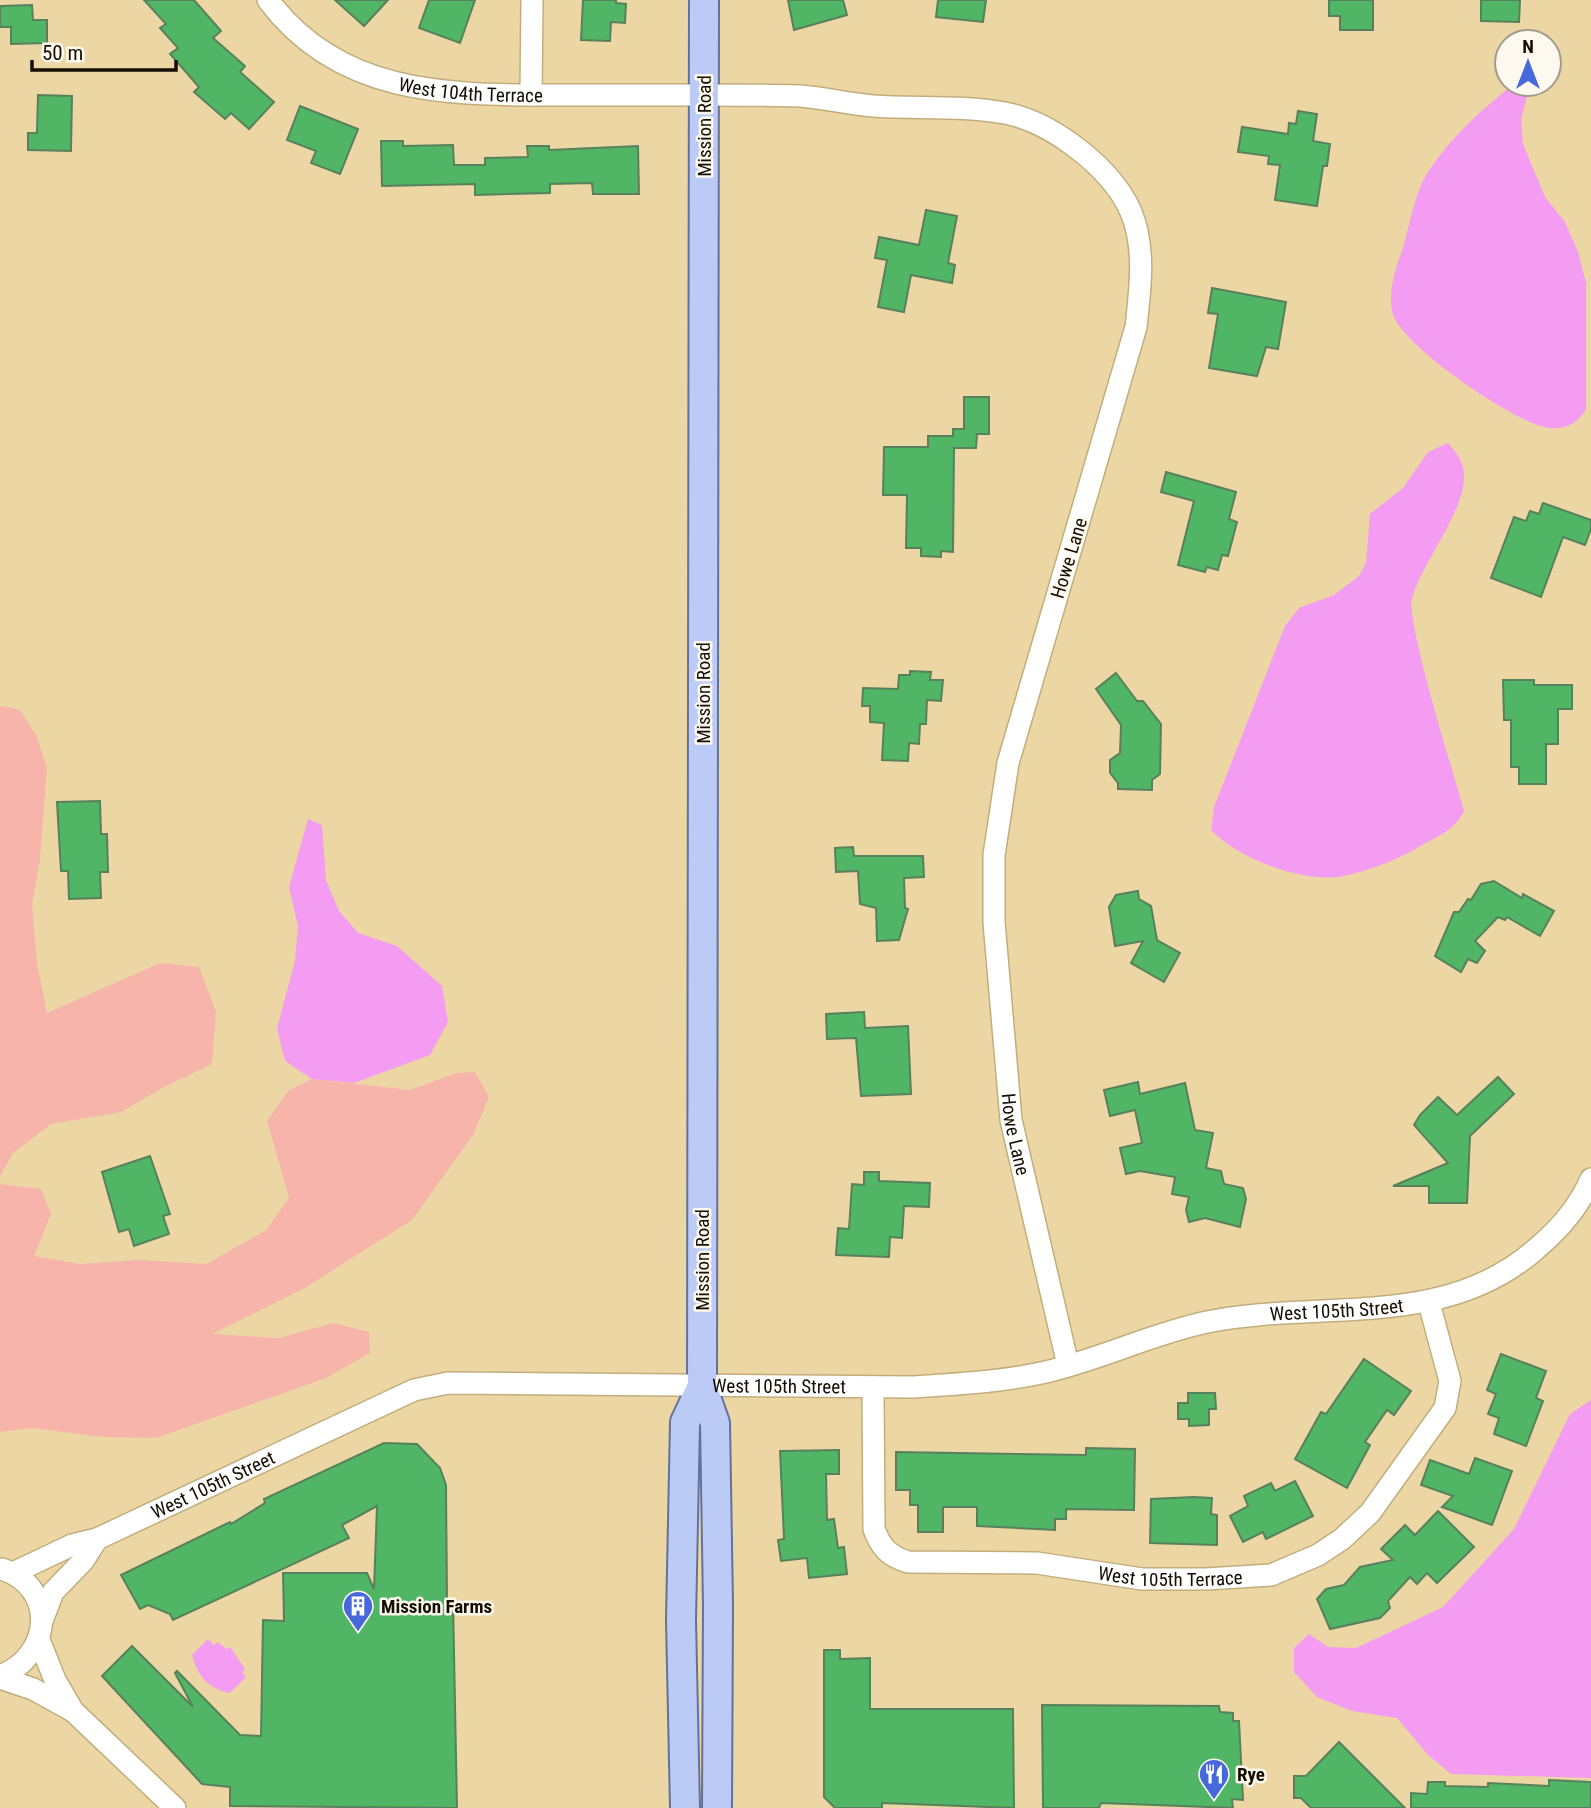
<svg xmlns="http://www.w3.org/2000/svg" width="1591" height="1808" viewBox="0 0 1591 1808" font-family="'Roboto Condensed',sans-serif">
<rect width="100%" height="100%" fill="#ecd7a4"/>
<g fill="#f7b4aa">
<polygon points="0,706 20,710 37,737 47,768 40,859 32,904 37,964 47,1013 160,963 199,967 216,1012 212,1064 162,1088 121,1112 51,1124 13,1153 0,1176"/>
<polygon points="475,1072 489,1097 473,1135 412,1220 303,1289 212,1334 279,1338 333,1323 369,1332 370,1353 326,1378 156,1438 103,1437 32,1428 0,1432 0,1184 41,1189 51,1214 34,1256 80,1264 139,1260 207,1264 266,1230 289,1198 267,1121 289,1090 312,1079 410,1090 456,1073"/>
</g>
<g fill="#f49cf1">
<path d="M1514 84H1530L1521 120 1523 144 1545 197 1565 222 1578 252 1586 283V409C1577 426 1560 432 1541 426 1508 417 1398 344 1392 311 1388 290 1396 267 1403 248 1409 227 1416 189 1428 172 1450 138 1482 109 1514 84Z"/>
<path d="M1448 443C1457 453 1464 462 1464 476 1465 511 1422 562 1412 599 1406 623 1455 777 1464 811 1455 829 1441 835 1424 844 1399 859 1372 870 1344 876 1305 884 1238 859 1211 830L1214 807 1285 626 1299 608 1334 595 1359 576 1366 563 1370 514 1403 488 1428 452Z"/>
<polygon points="308,819 322,825 326,880 339,911 358,933 397,946 442,986 448,1022 430,1055 354,1083 312,1079 285,1061 277,1028 295,961 298,926 289,887"/>
<polygon points="1591,1400 1591,1778 1451,1774 1427,1754 1397,1718 1352,1711 1317,1697 1294,1672 1294,1648 1309,1634 1328,1647 1356,1648 1443,1607 1514,1529 1570,1414"/>
<path d="M208 1639 214 1645 218 1642 226 1649 230 1647 245 1669 242 1673 246 1677 230 1693C209 1689 197 1676 192 1655Z"/>
</g>
<g fill="#50b565" stroke="#58805d" stroke-width="2">
<polygon points="144,0 194,0 221,31 213,38 245,66 240,72 274,102 249,129 231,113 225,119 194,92 199,87 170,54 178,48 160,28 166,24"/>
<polygon points="335,0 388,0 364,26"/>
<polygon points="429,0 475,0 460,43 419,28"/>
<polygon points="583,0 616,0 616,3 626,4 625,23 611,22 610,41 581,40"/>
<polygon points="788,0 843,0 847,15 794,30"/>
<polygon points="938,0 986,0 983,22 936,17"/>
<polygon points="1329,0 1373,0 1373,30 1340,30 1340,16 1329,16"/>
<polygon points="1481,0 1520,0 1519,22 1481,21"/>
<polygon points="32,5 33,20 47,20 47,43 11,44 11,27 0,27 0,6"/>
<polygon points="38,95 72,96 71,151 28,150 28,133 37,133"/>
<polygon points="300,106 358,129 340,174 311,163 316,151 287,140"/>
<polygon points="1298,111 1317,114 1313,141 1330,144 1327,166 1323,166 1317,206 1275,200 1280,165 1268,164 1269,156 1238,152 1242,127 1288,134 1289,123 1296,124"/>
<polygon points="381,141 403,141 403,146 453,145 454,165 485,165 485,158 528,157 527,146 549,146 549,150 638,146 639,194 593,194 592,183 550,184 550,193 475,195 475,184 382,186"/>
<polygon points="926,210 957,216 948,263 955,265 952,283 911,275 904,312 878,307 887,260 875,258 879,237 919,245"/>
<polygon points="1212,288 1286,302 1278,349 1266,347 1257,376 1209,368 1218,314 1208,313"/>
<polygon points="964,397 989,397 989,434 977,434 976,448 954,448 953,552 941,551 941,557 921,556 921,548 906,548 907,495 883,495 884,447 928,447 928,436 953,436 953,429 964,429"/>
<polygon points="1166,472 1236,492 1229,519 1237,522 1228,556 1222,555 1218,570 1207,567 1205,572 1178,565 1194,501 1161,492"/>
<polygon points="1543,503 1591,520 1591,529 1585,545 1563,537 1541,597 1491,578 1514,517 1526,521 1530,511 1539,514"/>
<polygon points="910,671 931,672 930,680 943,680 941,701 927,700 926,724 920,724 919,744 909,743 908,761 882,760 884,723 870,722 870,706 862,706 863,688 898,689 899,675 910,675"/>
<polygon points="1116,673 1137,701 1143,701 1161,724 1160,774 1152,780 1152,790 1118,789 1118,783 1110,773 1110,760 1120,753 1121,725 1096,689"/>
<polygon points="1503,680 1534,680 1534,685 1572,685 1572,709 1558,709 1558,744 1546,744 1546,784 1519,784 1519,767 1511,767 1511,720 1504,720"/>
<polygon points="100,801 101,834 107,834 108,872 100,872 101,898 69,899 68,871 61,871 57,802"/>
<polygon points="853,847 854,856 923,856 924,877 904,878 905,908 908,909 899,940 877,941 876,908 860,904 858,871 836,872 835,848"/>
<polygon points="1494,881 1522,898 1523,894 1554,911 1540,936 1507,917 1505,920 1498,917 1475,941 1485,951 1477,963 1468,959 1461,972 1435,956 1454,912 1459,912 1468,899 1471,900 1481,884"/>
<polygon points="1138,891 1139,899 1151,906 1157,940 1180,953 1164,982 1131,963 1143,941 1115,946 1109,907 1116,895"/>
<polygon points="864,1012 865,1028 908,1026 911,1094 861,1096 856,1038 827,1039 826,1014"/>
<polygon points="1498,1077 1514,1094 1470,1136 1467,1203 1429,1203 1429,1186 1393,1186 1448,1163 1414,1125 1420,1115 1438,1097 1457,1115"/>
<polygon points="1138,1082 1140,1094 1185,1083 1195,1130 1213,1133 1206,1168 1221,1171 1224,1184 1243,1188 1246,1199 1240,1227 1205,1218 1189,1222 1186,1210 1189,1197 1172,1194 1175,1177 1140,1171 1126,1174 1120,1148 1142,1143 1135,1110 1110,1116 1104,1090"/>
<polygon points="150,1156 170,1214 163,1216 169,1234 134,1246 129,1229 119,1232 102,1172"/>
<polygon points="864,1172 879,1172 879,1181 930,1183 929,1207 904,1206 902,1238 890,1237 889,1257 836,1255 838,1228 849,1229 852,1184 864,1185"/>
<polygon points="1501,1354 1546,1371 1536,1398 1543,1401 1526,1446 1494,1434 1499,1418 1488,1414 1496,1394 1487,1390"/>
<polygon points="1364,1359 1411,1391 1394,1415 1387,1410 1365,1442 1370,1445 1347,1488 1295,1459 1321,1412 1326,1414"/>
<polygon points="1188,1393 1215,1393 1216,1409 1209,1409 1209,1425 1189,1426 1189,1419 1178,1419 1178,1403 1188,1403"/>
<polygon points="384,1443 417,1444 440,1468 446,1485 447,1601 453,1601 457,1808 230,1806 230,1787 202,1784 102,1676 132,1646 193,1707 175,1673 177,1671 240,1735 261,1736 263,1620 284,1621 283,1573 367,1573 374,1589 377,1506 342,1525 349,1538 173,1620 170,1614 148,1605 140,1609 121,1575 230,1522 231,1524 265,1503 264,1499"/>
<polygon points="1086,1448 1135,1449 1134,1510 1066,1509 1066,1519 1055,1519 1055,1530 977,1526 977,1507 943,1507 943,1532 918,1532 918,1505 910,1505 910,1490 896,1490 896,1452 1086,1455"/>
<polygon points="839,1450 839,1474 826,1474 827,1520 834,1519 838,1548 844,1547 847,1574 809,1578 807,1558 781,1561 778,1540 784,1539 780,1451"/>
<polygon points="1475,1458 1512,1471 1492,1525 1442,1507 1453,1496 1421,1485 1430,1460 1469,1474"/>
<polygon points="1295,1481 1313,1516 1266,1539 1263,1532 1243,1542 1230,1516 1248,1506 1244,1496 1271,1483 1275,1491"/>
<polygon points="1193,1497 1212,1498 1211,1514 1217,1515 1217,1545 1150,1543 1151,1499"/>
<polygon points="1438,1511 1474,1547 1437,1583 1427,1573 1417,1584 1410,1577 1388,1601 1390,1608 1380,1618 1330,1629 1317,1599 1326,1589 1344,1585 1360,1567 1393,1560 1381,1549 1405,1525 1415,1535"/>
<polygon points="824,1650 840,1650 840,1659 870,1658 870,1709 1013,1709 1014,1808 882,1803 882,1808 835,1808 824,1797"/>
<polygon points="1042,1705 1219,1706 1220,1712 1233,1713 1233,1721 1239,1721 1243,1800 1232,1799 1233,1808 1101,1803 1099,1808 1043,1808"/>
<polygon points="1339,1742 1405,1808 1311,1808 1301,1798 1294,1798 1294,1776 1306,1776"/>
<polygon points="1549,1780 1591,1782 1591,1808 1411,1808 1411,1793 1427,1794 1428,1782 1445,1782 1445,1786 1488,1787 1488,1783 1549,1786"/>
</g>
<g fill="none" stroke-linecap="round" stroke-linejoin="round">
<g stroke="#c2ae7d" stroke-width="24">
<g id="minor">
<path id="s1" d="M268 0C338 94 445 95 551 95 601 95 650 95 699 95 733 95 767 95 800 96 825 98 849 104 873 106 917 109 963 105 1005 113 1052 122 1112 168 1131 212 1146 248 1140 290 1136 327L1008 763 994 855V922L1011 1120 1068 1365"/>
<polyline points="531,95 532,0"/>
<path id="s2" d="M873 1387 874 1529C881 1548 889 1556 908 1562L1037 1563 1142 1579H1206L1271 1575 1318 1555 1342 1539 1370 1513 1445 1408 1450 1381 1429 1303"/>
<path id="s3" d="M13 1573 72 1545 97 1539 414 1390 448 1383 914 1387C957 1384 999 1382 1041 1373 1097 1361 1150 1334 1207 1322 1319 1299 1443 1331 1536 1249 1559 1230 1579 1207 1591 1179"/>
<polyline points="42,1621 53,1592 83,1561 97,1539"/>
<polyline points="39,1640 55,1680 73,1711 175,1808"/>
<path d="M0 1676C52 1656 58 1588 2 1569"/>
<polyline points="0,1678 33,1689 73,1711"/>
</g>
</g>
<g stroke="#63729b" stroke-width="32">
<g id="major">
<polyline points="704,0 702,1386 715,1423 718,1605 717,1808"/>
<polyline points="685,1808 681,1620 685,1422 702,1386"/>
</g>
</g>
<use href="#minor" stroke="#fff" stroke-width="21"/>
<use href="#major" stroke="#bbcbf5" stroke-width="28"/>
</g>
<defs>
<g id="building-pin" transform="scale(1.575)"><path d="M0 17L-7.5 6A9.5 9.5 0 1 1 7.5 6Z" fill="#4768db" stroke="#fdf9ef"/><path d="M-4-6H4V6H1V3H-1V6H-4ZM-2.5-4.3h1.7v1.8h-1.7ZM.8-4.3h1.7v1.8H.8ZM-2.5-1h1.7V.8h-1.7ZM.8-1h1.7V.8H.8Z" fill="#fff"/></g>
<g id="restaurant-pin" transform="scale(1.575)"><path d="M0 17L-7.5 6A9.5 9.5 0 1 1 7.5 6Z" fill="#4768db" stroke="#fdf9ef"/><path d="M-5-6h1v4h1v-4h1v4h1v-4h1v5L-1.5 .5V6h-2V.5L-5-1ZM5-6V6H3V1.5H1.5Q1.5-4 5-6Z" fill="#fff"/></g>
</defs>
<g fill-rule="evenodd">
<use href="#building-pin" x="358" y="1606"/>
<use href="#restaurant-pin" x="1214" y="1774"/>
</g>
<g text-anchor="middle" dominant-baseline="central" stroke-width="5" stroke-linejoin="round" paint-order="stroke">
<g font-size="19" fill="#140d00" stroke="#fdf9ef">
<text stroke="none"><textPath href="#s1" startOffset="231">West 104th Terrace</textPath></text>
<text transform="translate(704 126) rotate(-90)">Mission Road</text>
<text transform="translate(1069 558) rotate(-73)">Howe Lane</text>
<text transform="translate(703 693) rotate(-90)">Mission Road</text>
<text stroke="none"><textPath href="#s1" startOffset="1876">Howe Lane</textPath></text>
<text transform="translate(702 1260) rotate(-90)">Mission Road</text>
<text stroke="none"><textPath href="#s3" startOffset="1374">West 105th Street</textPath></text>
<text stroke="none"><textPath href="#s3" startOffset="807">West 105th Street</textPath></text>
<text stroke="none"><textPath href="#s3" startOffset="219">West 105th Street</textPath></text>
<text stroke="none"><textPath href="#s2" startOffset="455">West 105th Terrace</textPath></text>
</g>
<g font-size="19" font-weight="bold" fill="#140d00" stroke="#fdf9ef" text-anchor="start">
<text x="381" y="1606">Mission Farms</text>
<text x="1237" y="1774">Rye</text>
</g>
</g>
<g transform="translate(1528 63)"><circle r="33" fill="#fdf9ef" stroke="#a09b8f" stroke-width="2"/>
<path d="M0-5L12 26L0 18L-12 26Z" fill="#4768db"/>
<text y="-10" font-size="19" font-weight="bold" text-anchor="middle" fill="#140d00">N</text>
</g>
<path d="M32 60v10h144v-10" fill="none" stroke="#140d00" stroke-width="3.5"/>
<text x="42" y="60" font-size="21" fill="#140d00" stroke="#fdf9ef" stroke-width="5" paint-order="stroke">50 m</text>
</svg>
